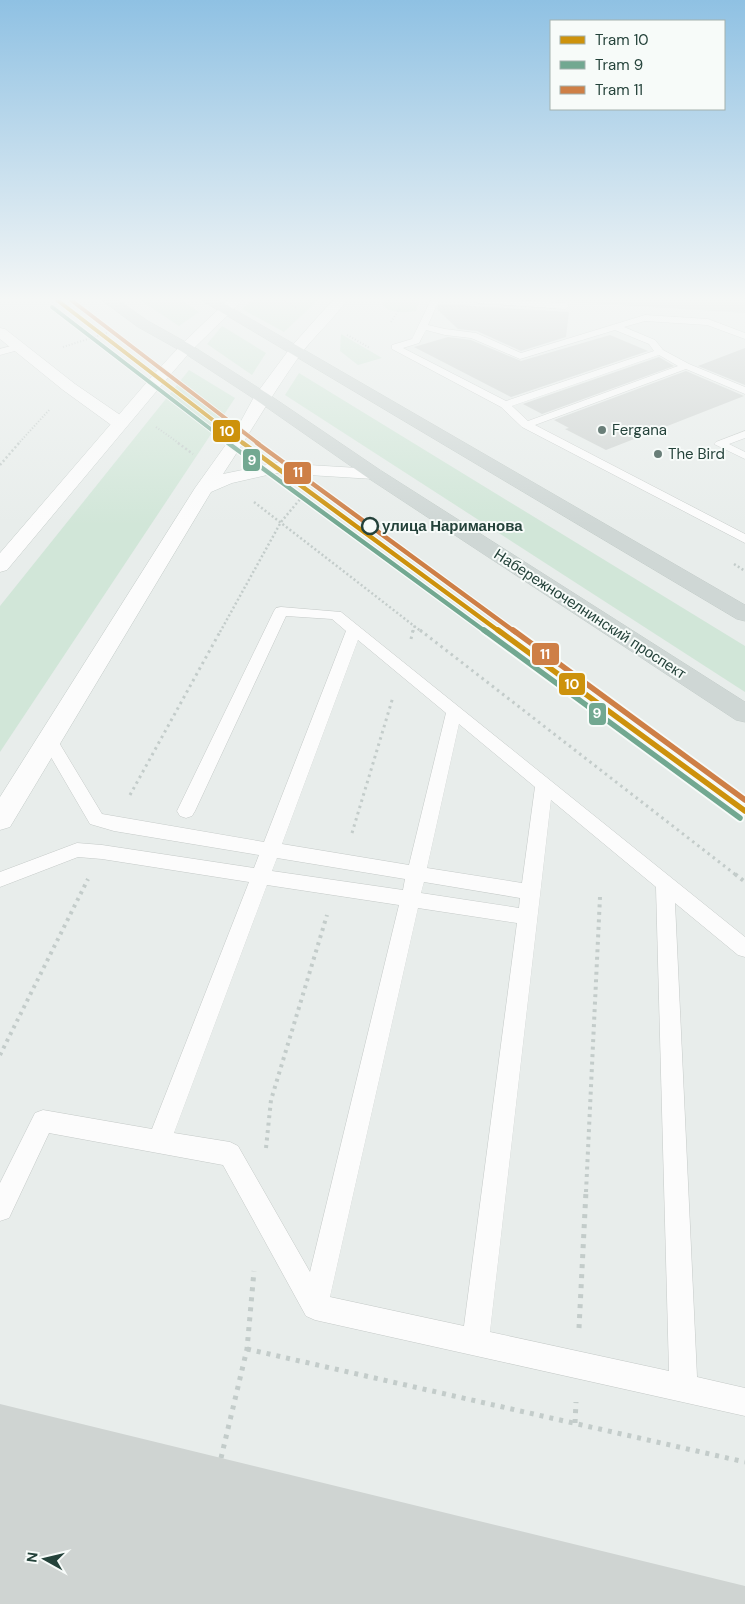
<svg xmlns="http://www.w3.org/2000/svg" width="745" height="1604" viewBox="0 0 745 1604" font-family="'DM Sans',sans-serif">
<rect width="100%" height="100%" fill="#e8edeb"/>
<polygon fill="#d6dedb" points="556,300 745,300 745,313 555,301"/>
<g fill="#d1e6d8">
<polygon points="140,300 182,300 199,312 179,326"/>
<polygon points="253,300 318,300 284,332 242,309"/>
<path d="M382 300H420L416 311C404 313 392 313 383 306Z"/>
<polygon points="222,326 266,353 252,375 207,344"/>
<polygon points="341,334 382,358 358,365 340,351"/>
<polygon points="189,370 235,398 0,752 0,606"/>
<polygon points="299,373 745,646 745,692 285,395"/>
</g>
<g fill="#cfd4d2">
<polygon points="439,304 569,312 566,337 521,351 477,331 458,329 437,309"/>
<polygon points="610,335 648,351 511,397 414,347 448,337 471,340 521,361"/>
<polygon points="745,348 745,385 698,366"/>
<polygon points="659,357 674,366 542,414 523,404"/>
<polygon points="686,371 744,396 606,450 565,429 569,428 554,420"/>
<polygon points="0,1404 745,1586 745,1604 0,1604"/>
</g>
<g fill="none" stroke-linecap="round" stroke-linejoin="round">
<g stroke="#c5cac8" stroke-width="1">
<g id="service">
<path d="M431 300H439L428 325 445 329 476 333 521 353 645 315 708 319 745 333V339L707 325 645 321 624 327 655 340 663 350 689 364 745 387V394L686 369 535 425 745 534V543L522 427 501 407 392 349V345L412 339ZM426 330 445 335 471 338 520 359 615 330 649 344 654 351 506 401 403 348 419 343ZM659 355 678 366 528 421 512 406Z"/>
<polygon points="474,300 515,300 565,303 569,306 565,309 478,303"/>
<polygon points="19,344 22,345 22,349 0,355 0,349"/>
<polygon points="745,431 745,438 729,444 745,452 745,459 714,444 716,442"/>
<path d="M281 607 341 612 745 937V957L738 955 675 903 697 1377 745 1388V1416L315 1320 306 1316 223 1165 49 1133 9 1218 0 1221V1183L35 1113 43 1110 152 1129 249 882 102 859 78 857 0 887V872L77 843 102 845 254 868 259 855 114 831 90 824 41 740 43 736 49 734 55 736 102 814 264 842 346 631 332 619 286 616 195 811 192 816 186 818 180 816 177 811 274 611 276 608ZM358 640 446 713 409 865 282 844ZM459 724 535 787 522 883 427 868ZM551 800 656 887 669 1371 490 1332ZM277 858 405 879 403 890 272 871ZM424 882 520 898 519 908 421 893ZM267 885 399 905 310 1272 238 1146 230 1142 174 1133ZM418 908 517 923 464 1326 330 1297Z"/>
</g>
</g>
<g stroke="#c5cac8" stroke-width="1">
<polygon id="minor" points="0,328 5,329 75,384 126,419 128,423 126,427 114,427 63,390 0,339"/>
</g>
<g stroke="#c3cbc8" stroke-width="1">
<g id="secondary">
<polygon points="228,300 243,300 191,351 165,381 7,570 0,572 0,553 153,375 181,345"/>
<path d="M333 300H347C333 320 314 336 300 355 272 394 249 435 223 474L276 463 374 469 380 470 383 474 380 478 374 479 276 473 232 483 211 492 10 827 0 830V797L195 488 235 432 254 397 291 347Z"/>
</g>
</g>
<g stroke="#c3ccc9" stroke-width="1">
<g id="primary">
<polygon points="102,300 118,300 148,321 191,345 268,394 380,470 745,702 745,722 736,720 368,478 256,400 181,351 138,327"/>
<polygon points="201,300 218,300 745,605 745,621 737,619"/>
</g>
</g>
<g stroke="#c3ccca" stroke-width="2" stroke-dasharray="1 2" stroke-linecap="butt">
<polyline points="282,300 297,308"/>
<polyline points="391,322 400,308"/>
<polyline points="347,335 370,348"/>
<polyline points="63,347 107,333"/>
<polyline points="156,427 180,444"/>
<polyline points="18,444 50,409"/>
</g>
<g stroke="#c3ccca" stroke-width="2.5" stroke-dasharray="2 2.5" stroke-linecap="butt">
<polyline points="178,443 193,454"/>
<polyline points="0,465 19,443"/>
<polyline points="254,502 422,632"/>
<polyline points="734,564 745,571"/>
<polyline points="220,632 281,522 301,498"/>
<polyline points="413,632 415,625"/>
</g>
<g stroke="#c3ccca" stroke-width="3" stroke-dasharray="2.5 4" stroke-linecap="butt">
<polyline points="420,630 736,875"/>
<polyline points="411,639 413,630"/>
<polyline points="130,795 221,630"/>
<polyline points="352,833 393,697"/>
</g>
<g stroke="#c3ccca" stroke-width="4" stroke-dasharray="3 4.5" stroke-linecap="butt">
<polyline points="735,874 745,882"/>
<polyline points="0,1055 88,879"/>
<polyline points="266,1148 271,1100 327,915"/>
<polyline points="586,1192 600,897"/>
</g>
<g stroke="#c3ccca" stroke-width="5" stroke-dasharray="4 6" stroke-linecap="butt">
<polyline points="579,1328 586,1191"/>
<polyline points="247,1349 745,1462"/>
<polyline points="575,1423 576,1402"/>
<polyline points="221,1458 247,1349 254,1271"/>
</g>
<use href="#service" fill="#fcfcfc" fill-rule="evenodd"/>
<use href="#minor" fill="#fcfcfc" fill-rule="evenodd"/>
<use href="#secondary" fill="#fcfcfc" fill-rule="evenodd"/>
<use href="#primary" fill="#cfd7d5" fill-rule="evenodd"/>
<g stroke="#f7fbf9" stroke-width="5.5">
<polyline id="tram-1-far2" points="57,300 244,444"/>
</g>
<g stroke="#f7fbf9" stroke-width="7">
<polyline id="tram-1-far1" points="243,443 500,632"/>
</g>
<g stroke="#f7fbf9" stroke-width="9">
<polyline id="tram-1" points="498,630 745,811"/>
</g>
<g stroke="#f7fbf9" stroke-width="5.5">
<polyline id="tram-2-far2" points="52,307 230,444"/>
</g>
<g stroke="#f7fbf9" stroke-width="7">
<polyline id="tram-2-far1" points="228,443 486,632"/>
</g>
<g stroke="#f7fbf9" stroke-width="9">
<polyline id="tram-2" points="484,630 740,818"/>
</g>
<g stroke="#f7fbf9" stroke-width="5.5">
<polyline id="tram-3-far2" points="71,300 259,444"/>
</g>
<g stroke="#f7fbf9" stroke-width="7">
<polyline id="tram-3-far1" points="257,443 515,632"/>
</g>
<g stroke="#f7fbf9" stroke-width="9">
<polyline id="tram-3" points="513,630 745,800"/>
</g>
<use href="#tram-1-far2" stroke="#cd920c" stroke-width="4"/>
<use href="#tram-1-far1" stroke="#cd920c" stroke-width="4.5"/>
<use href="#tram-1" stroke="#cd920c" stroke-width="5.5"/>
<use href="#tram-2-far2" stroke="#72a891" stroke-width="4"/>
<use href="#tram-2-far1" stroke="#72a891" stroke-width="4.5"/>
<use href="#tram-2" stroke="#72a891" stroke-width="5.5"/>
<use href="#tram-3-far2" stroke="#ce7f46" stroke-width="4"/>
<use href="#tram-3-far1" stroke="#ce7f46" stroke-width="4.5"/>
<use href="#tram-3" stroke="#ce7f46" stroke-width="5.5"/>
</g>
<linearGradient id="sky" x2="0" y2="1"><stop stop-color="#8fc1e3"/><stop offset="0.57" stop-color="#f5f7f6"/><stop offset="1" stop-color="#f5f7f6" stop-opacity="0"/></linearGradient>
<rect width="745" height="525" fill="url(#sky)"/>
<g fill="#697e78" stroke="#f7fbf9" stroke-width="2">
<circle cx="602" cy="430" r="5"/>
<circle cx="658" cy="454" r="5"/>
</g>
<circle fill="#f7fbf9" stroke="#24423a" stroke-width="2.5" cx="370" cy="526" r="8"/>
<g text-anchor="middle" dominant-baseline="central" stroke-width="4" stroke-linejoin="round" paint-order="stroke">
<g font-size="15" fill="#24423a" stroke="#f7fbf9" text-anchor="start">
<text x="612" y="430">Fergana</text>
<text x="668" y="454">The Bird</text>
</g>
<g font-size="15" font-weight="bold" fill="#24423a" stroke="#f7fbf9" text-anchor="start">
<text x="382" y="526">улица Нариманова</text>
</g>
<g font-size="15" fill="#24423a" stroke="#f7fbf9">
<text transform="translate(590 614) rotate(33)">Набережночелнинский проспект</text>
</g>
</g>
<g stroke="#f7fbf9" stroke-width="2">
<rect x="212" y="419" width="29" height="24" rx="5" fill="#cd920c"/>
<rect x="242" y="448" width="19" height="24" rx="5" fill="#72a891"/>
<rect x="283" y="461" width="29" height="24" rx="5" fill="#ce7f46"/>
<rect x="531" y="642" width="29" height="24" rx="5" fill="#ce7f46"/>
<rect x="558" y="672" width="28" height="24" rx="5" fill="#cd920c"/>
<rect x="588" y="702" width="19" height="24" rx="5" fill="#72a891"/>
</g>
<g font-size="14" text-anchor="middle" font-weight="bold" fill="#fff">
<text x="227" y="436">10</text>
<text x="252" y="465">9</text>
<text x="298" y="477">11</text>
<text x="545" y="659">11</text>
<text x="572" y="689">10</text>
<text x="597" y="718">9</text>
</g>
<rect x="550" y="20" width="175" height="90" fill="#f7fbf9" stroke="#a3b1ad"/>
<rect x="560" y="36" width="25" height="8" fill="#cd920c" stroke="#a3b1ad"/>
<text x="595" y="45" font-size="15" fill="#24423a">Tram 10</text>
<rect x="560" y="61" width="25" height="8" fill="#72a891" stroke="#a3b1ad"/>
<text x="595" y="70" font-size="15" fill="#24423a">Tram 9</text>
<rect x="560" y="86" width="25" height="8" fill="#ce7f46" stroke="#a3b1ad"/>
<text x="595" y="95" font-size="15" fill="#24423a">Tram 11</text>
<g transform="translate(45 1559) rotate(278)" stroke="#f7fbf9" stroke-width="4" paint-order="stroke">
<path d="M0-4L9 19L0 12L-9 19Z" fill="#24423a"/>
<text y="-8" font-size="14" font-weight="bold" text-anchor="middle" fill="#24423a">N</text>
</g>
</svg>
